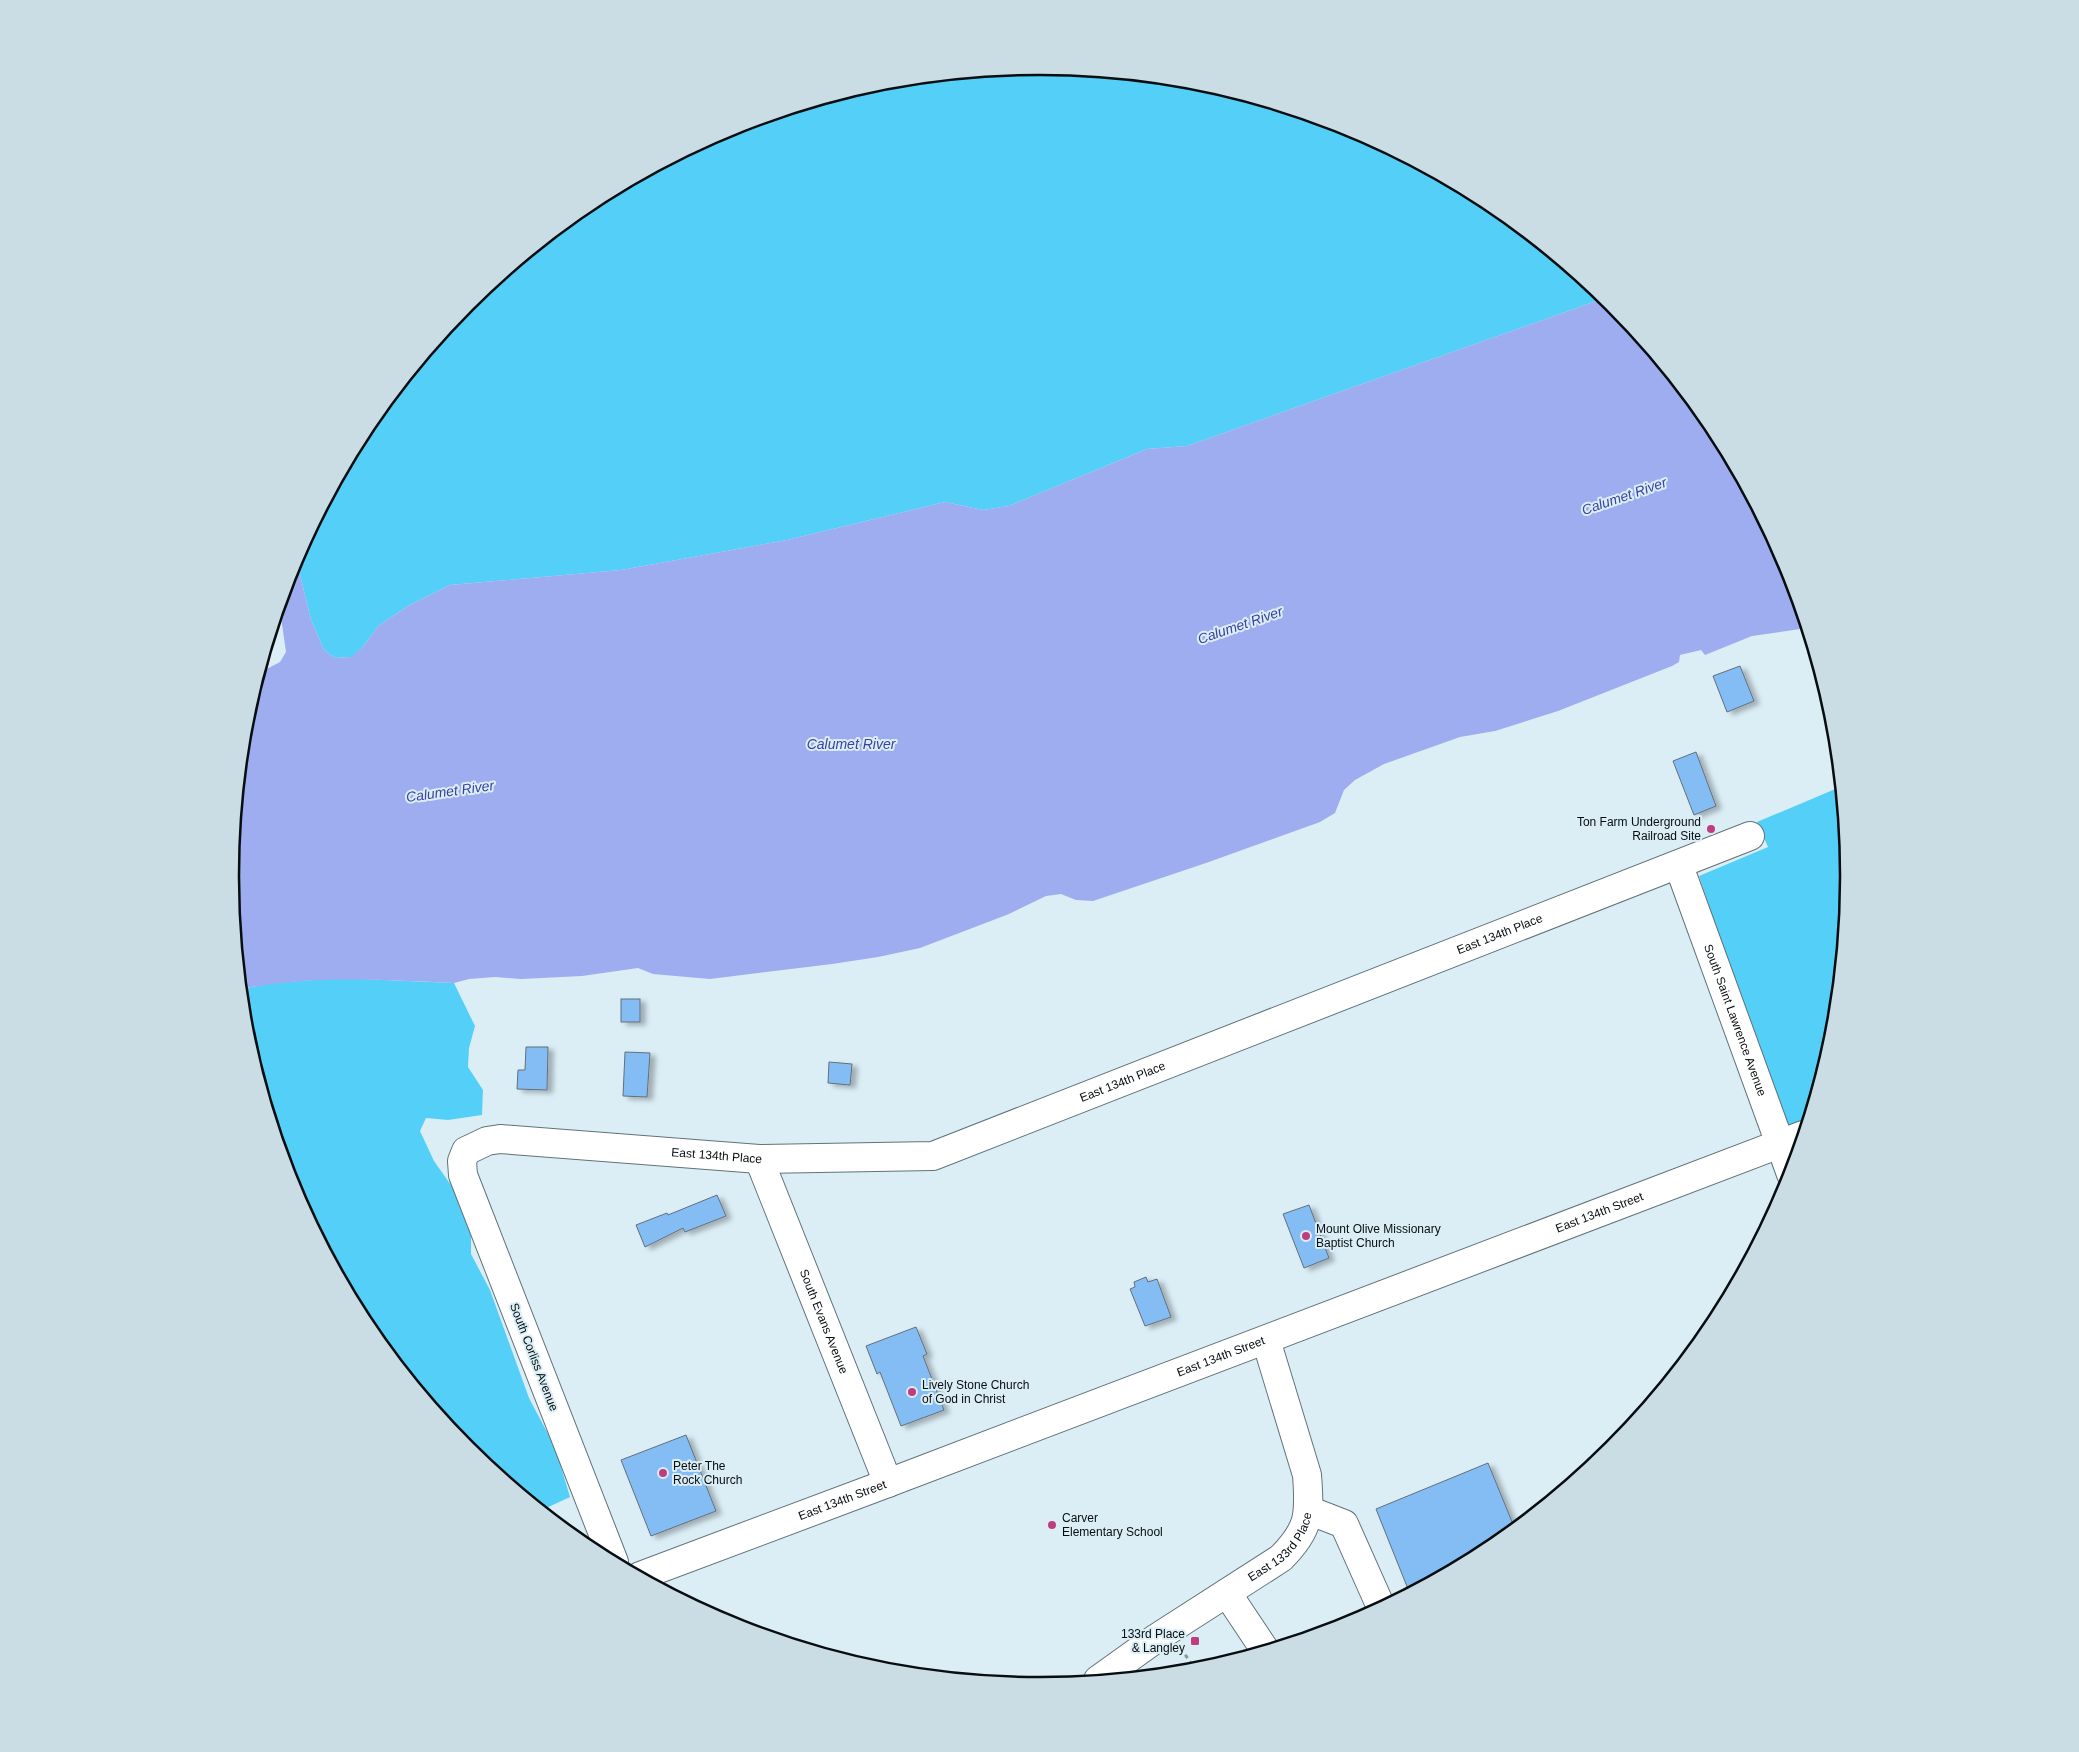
<svg xmlns="http://www.w3.org/2000/svg" width="2079" height="1752" viewBox="0 0 2079 1752" font-family="Helvetica,sans-serif">
<defs>
<filter id="shadow"><feDropShadow dx="5.5" dy="3" stdDeviation="2.5" flood-color="#0004"/></filter>
</defs>
<rect width="100%" height="100%" fill="#dbeef6"/>
<g fill="#54d0f8">
<polygon points="1039,66 1198,82 1350,128 1490,203 1605,298 1187,446 1147,449 1009,506 983,510 945,502 787,540 621,570 450,585 408,606 378,626 363,647 352,657 335,658 324,650 311,620 296,558 366,426 467,303 590,203 730,128 882,82"/>
<polygon points="1840,787 1849,876 1834,1034 1805,1129 1788,1127 1780,1118 1699,876 1768,847 1757,822"/>
<polygon points="339,978 454,983 475,1026 469,1048 468,1067 483,1090 482,1115 448,1120 426,1118 420,1131 434,1161 458,1195 471,1226 471,1254 490,1290 529,1398 555,1447 570,1497 542,1510 467,1448 366,1326 291,1186 245,1034 241,989 273,983"/>
</g>
<path fill="#9eacf0" d="M1605 298 1612 304 1713 426 1788 566 1807 628 1752 636 1705 655 1701 650 1680 655 1679 662 1672 666 1558 711 1495 731 1460 737 1384 764 1355 780 1344 790 1335 813 1320 822 1206 863 1093 901 1076 900 1061 894 1046 896 1009 914 920 948 878 957 832 964 710 979 653 974 638 968 582 976 521 979 495 977 469 979 454 983C383 980 312 975 241 989L230 876 245 718 259 673 280 662 286 652 282 624 278 609 296 558 311 620 324 650 335 658 351 657 363 647 378 626 408 606 450 585 621 570 787 540 945 502 983 510 1009 506 1147 449 1187 446Z"/>
<g fill="#84bdf4" stroke="#636e7a" filter="url(#shadow)">
<polygon points="1740,666 1754,701 1727,712 1713,676"/>
<polygon points="1696,752 1716,806 1694,815 1673,761"/>
<rect x="621" y="999" width="19" height="23"/>
<polygon points="526,1047 548,1047 547,1090 517,1089 518,1070 525,1070"/>
<polygon points="625,1052 650,1053 647,1097 623,1096"/>
<polygon points="829,1062 852,1064 850,1085 828,1083"/>
<polygon points="717,1195 726,1216 685,1232 683,1228 645,1247 636,1225 667,1213 668,1215"/>
<polygon points="1309,1205 1329,1258 1304,1268 1283,1214"/>
<polygon points="1146,1277 1148,1282 1157,1279 1171,1317 1145,1326 1130,1289 1135,1287 1134,1282"/>
<polygon points="916,1327 927,1354 923,1356 944,1410 901,1426 880,1372 877,1374 866,1346"/>
<polygon points="686,1435 716,1511 651,1536 621,1460"/>
<polygon points="1488,1463 1515,1529 1489,1549 1438,1577 1408,1589 1376,1509"/>
</g>
<g fill="none" stroke-linecap="round" stroke-linejoin="round">
<g stroke="#617279" stroke-width="30">
<g id="minor">
<path id="s1" d="M1679 866 1791 1174"/>
<path id="s2" d="M759 1159 888 1483"/>
<polyline points="1308,1510 1344,1524 1381,1607"/>
<path id="s3" d="M614 1562 463 1175 462 1161 466 1151 487 1141 500 1139 759 1159 933 1156 1750 836"/>
<path id="s4" d="M640 1576 888 1483 1803 1135"/>
<polyline points="1227,1593 1265,1650"/>
<path id="s5" d="M1098 1680 1158 1637 1281 1558C1310 1529 1310 1514 1307 1475L1266 1340"/>
</g>
</g>
<g stroke="#8a989e" stroke-width="3" stroke-dasharray="4 4" stroke-linecap="butt">
<polyline points="721,1619 726,1617"/>
<polyline points="1181,1648 1195,1670"/>
</g>
<use href="#minor" stroke="#fff" stroke-width="28"/>
</g>
<g fill="#c03c81" stroke="#dbeef6" stroke-width="2">
<circle cx="1711" cy="829" r="5"/>
<circle cx="1306" cy="1236" r="5"/>
<circle cx="912" cy="1392" r="5"/>
<circle cx="663" cy="1473" r="5"/>
<circle cx="1052" cy="1525" r="5"/>
<rect x="1190" y="1636" width="10" height="10" rx="2.5"/>
</g>
<g text-anchor="middle" dominant-baseline="central" stroke-width="4" stroke-linejoin="round" paint-order="stroke">
<g font-size="12" fill="#070d10" stroke="#dbeef6" text-anchor="start">
<text x="1701" y="822" text-anchor="end">Ton Farm Underground<tspan x="1701" dy="14">Railroad Site</tspan></text>
<text x="1316" y="1229">Mount Olive Missionary<tspan x="1316" dy="14">Baptist Church</tspan></text>
<text x="922" y="1385">Lively Stone Church<tspan x="922" dy="14">of God in Christ</tspan></text>
<text x="673" y="1466">Peter The<tspan x="673" dy="14">Rock Church</tspan></text>
<text x="1062" y="1518">Carver<tspan x="1062" dy="14">Elementary School</tspan></text>
<text x="1185" y="1634" text-anchor="end">133rd Place<tspan x="1185" dy="14">&amp; Langley</tspan></text>
</g>
<g font-size="12" fill="#070d10" stroke="#dbeef6">
<text stroke="none"><textPath href="#s3" startOffset="1519">East 134th Place</textPath></text>
<text stroke="none"><textPath href="#s1" startOffset="164">South Saint Lawrence Avenue</textPath></text>
<text stroke="none"><textPath href="#s3" startOffset="1114">East 134th Place</textPath></text>
<text stroke="none"><textPath href="#s3" startOffset="694">East 134th Place</textPath></text>
<text stroke="none"><textPath href="#s4" startOffset="1026">East 134th Street</textPath></text>
<text stroke="none"><textPath href="#s2" startOffset="175">South Evans Avenue</textPath></text>
<text transform="translate(534 1357) rotate(69)">South Corliss Avenue</text>
<text stroke="none"><textPath href="#s4" startOffset="621">East 134th Street</textPath></text>
<text stroke="none"><textPath href="#s4" startOffset="216">East 134th Street</textPath></text>
<text stroke="none"><textPath href="#s5" startOffset="228">East 133rd Place</textPath></text>
</g>
<g font-size="14" font-style="italic" fill="#3a41a2" stroke="#dbeef6">
<text transform="translate(1624 496) rotate(-19)">Calumet River</text>
<text transform="translate(1240 625) rotate(-19)">Calumet River</text>
<text x="851" y="744">Calumet River</text>
<text transform="translate(450 791) rotate(-8)">Calumet River</text>
</g>
</g>
<path d="M0 0H2079V1752H0ZM1039 75H1040A800 800 0 0 1 1840 875V877A800 800 0 0 1 1040 1677H1039A800 800 0 0 1 239 877V875A800 800 0 0 1 1039 75Z" fill="#cadce4" fill-rule="evenodd"/>
<path fill="none" stroke="#070d10" stroke-width="2.5" d="M1039 75H1040A800 800 0 0 1 1840 875V877A800 800 0 0 1 1040 1677H1039A800 800 0 0 1 239 877V875A800 800 0 0 1 1039 75Z"/>
</svg>
